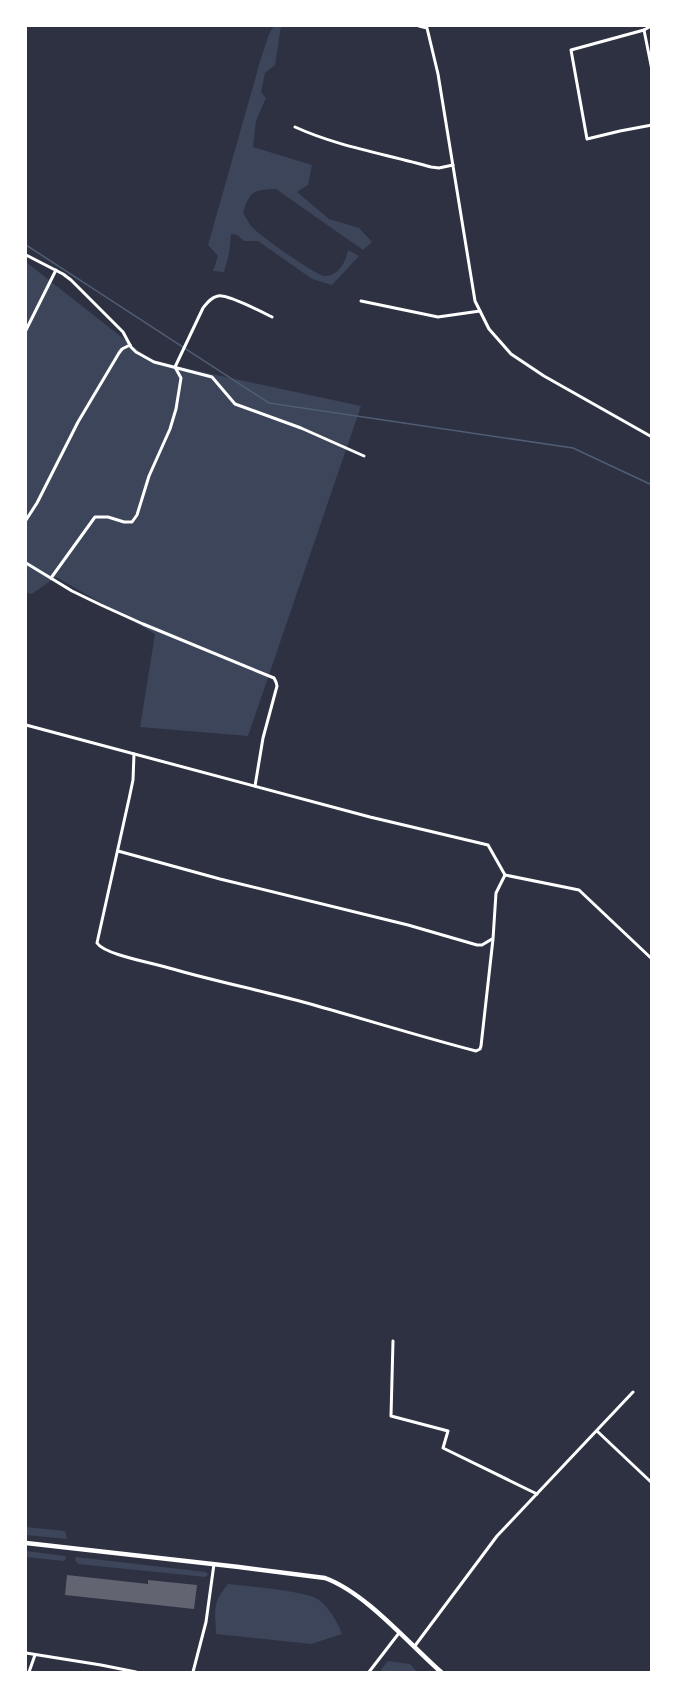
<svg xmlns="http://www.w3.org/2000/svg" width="677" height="1698" viewBox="0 0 677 1698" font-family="'Sofia Sans Condensed',sans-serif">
<rect width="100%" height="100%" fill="#2d3142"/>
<g fill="#3c4559">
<path d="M274 26H281L275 65 265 73 261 92 266 98 256 121 253 147 312 165 308 185 297 192 329 219 359 228 372 242 363 250 276 189C254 189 249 192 243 213 246 217 248 222 251 226 258 234 316 276 325 276 339 276 346 261 348 250L359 256 332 285 312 279 258 241H244L237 235 231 234 229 254 224 272 213 271 218 256 208 245 261 58 269 34Z"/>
<polygon points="26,262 152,361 361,406 248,736 140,727 155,634 56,577 32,594 26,593"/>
<polygon points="26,1527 65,1531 67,1539 26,1535"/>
<polygon points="26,1551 65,1556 66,1559 64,1561 26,1557"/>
<polygon points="76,1557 206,1572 208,1575 205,1577 78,1564 75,1560"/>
<path d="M228 1584C245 1586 309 1591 319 1600 330 1609 337 1621 342 1634L311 1644 216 1634C215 1610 212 1603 228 1584Z"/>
<polygon points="388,1661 410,1664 417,1672 380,1672 382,1668"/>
</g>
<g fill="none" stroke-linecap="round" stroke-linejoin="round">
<polyline stroke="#4f5d75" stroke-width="1.5" points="26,245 269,403 573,448 652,485"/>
</g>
<polygon fill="#626471" points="67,1575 148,1584 148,1580 197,1585 194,1609 65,1595"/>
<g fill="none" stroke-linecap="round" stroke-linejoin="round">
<g stroke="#fff" stroke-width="3">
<polyline points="419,26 427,28 438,74 475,301 489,329 511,354 544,376 652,437"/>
<polyline points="651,26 644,30 571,50 587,139 620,131 652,125"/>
<polyline points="644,30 652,70"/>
<path d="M295 127C339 147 386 154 431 167L439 168 453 165"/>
<polyline points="26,255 63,274 71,280 123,332 131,347 136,352 154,362 212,377 235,404 301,428 364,456"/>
<polyline points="361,301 438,317 480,311"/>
<polyline points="26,330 56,270"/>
<polyline points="26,520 37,503 78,422 119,353 122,349 130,345"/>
<polyline points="26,563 72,591 101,605 143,624 274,678 276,682 277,686 263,738 255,786"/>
<path d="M51 578 95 517H108L124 522H132L137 515 149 476 170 429 176 409 181 378 175 367 203 308C207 303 211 297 218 296 227 294 262 312 272 317"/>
<polyline points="26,725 370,817 488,845 505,875 579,890 652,959"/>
<path d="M134 754 133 780 129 799 97 943C105 955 153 963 169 968 214 981 259 990 303 1002 361 1018 418 1036 476 1051L480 1049 481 1046 493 939 496 893 505 875"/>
<polyline points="118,851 220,879 408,925 477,945 482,945 492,939"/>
<polyline points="393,1341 391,1416 448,1431 443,1448 537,1494"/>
<polyline points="597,1431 652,1483"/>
<polyline points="414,1647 497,1536 633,1392"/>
<polyline points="26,1653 101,1665 136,1672"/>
<polyline points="29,1672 35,1655"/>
<polyline points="193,1672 206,1622 214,1564"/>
<polyline points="369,1672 399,1633"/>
</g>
<path stroke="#fff" stroke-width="4.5" d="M26 1543 239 1567 325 1578C366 1593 408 1643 441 1672"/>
</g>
<rect width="677" height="1698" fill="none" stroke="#ffffff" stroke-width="54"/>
</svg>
